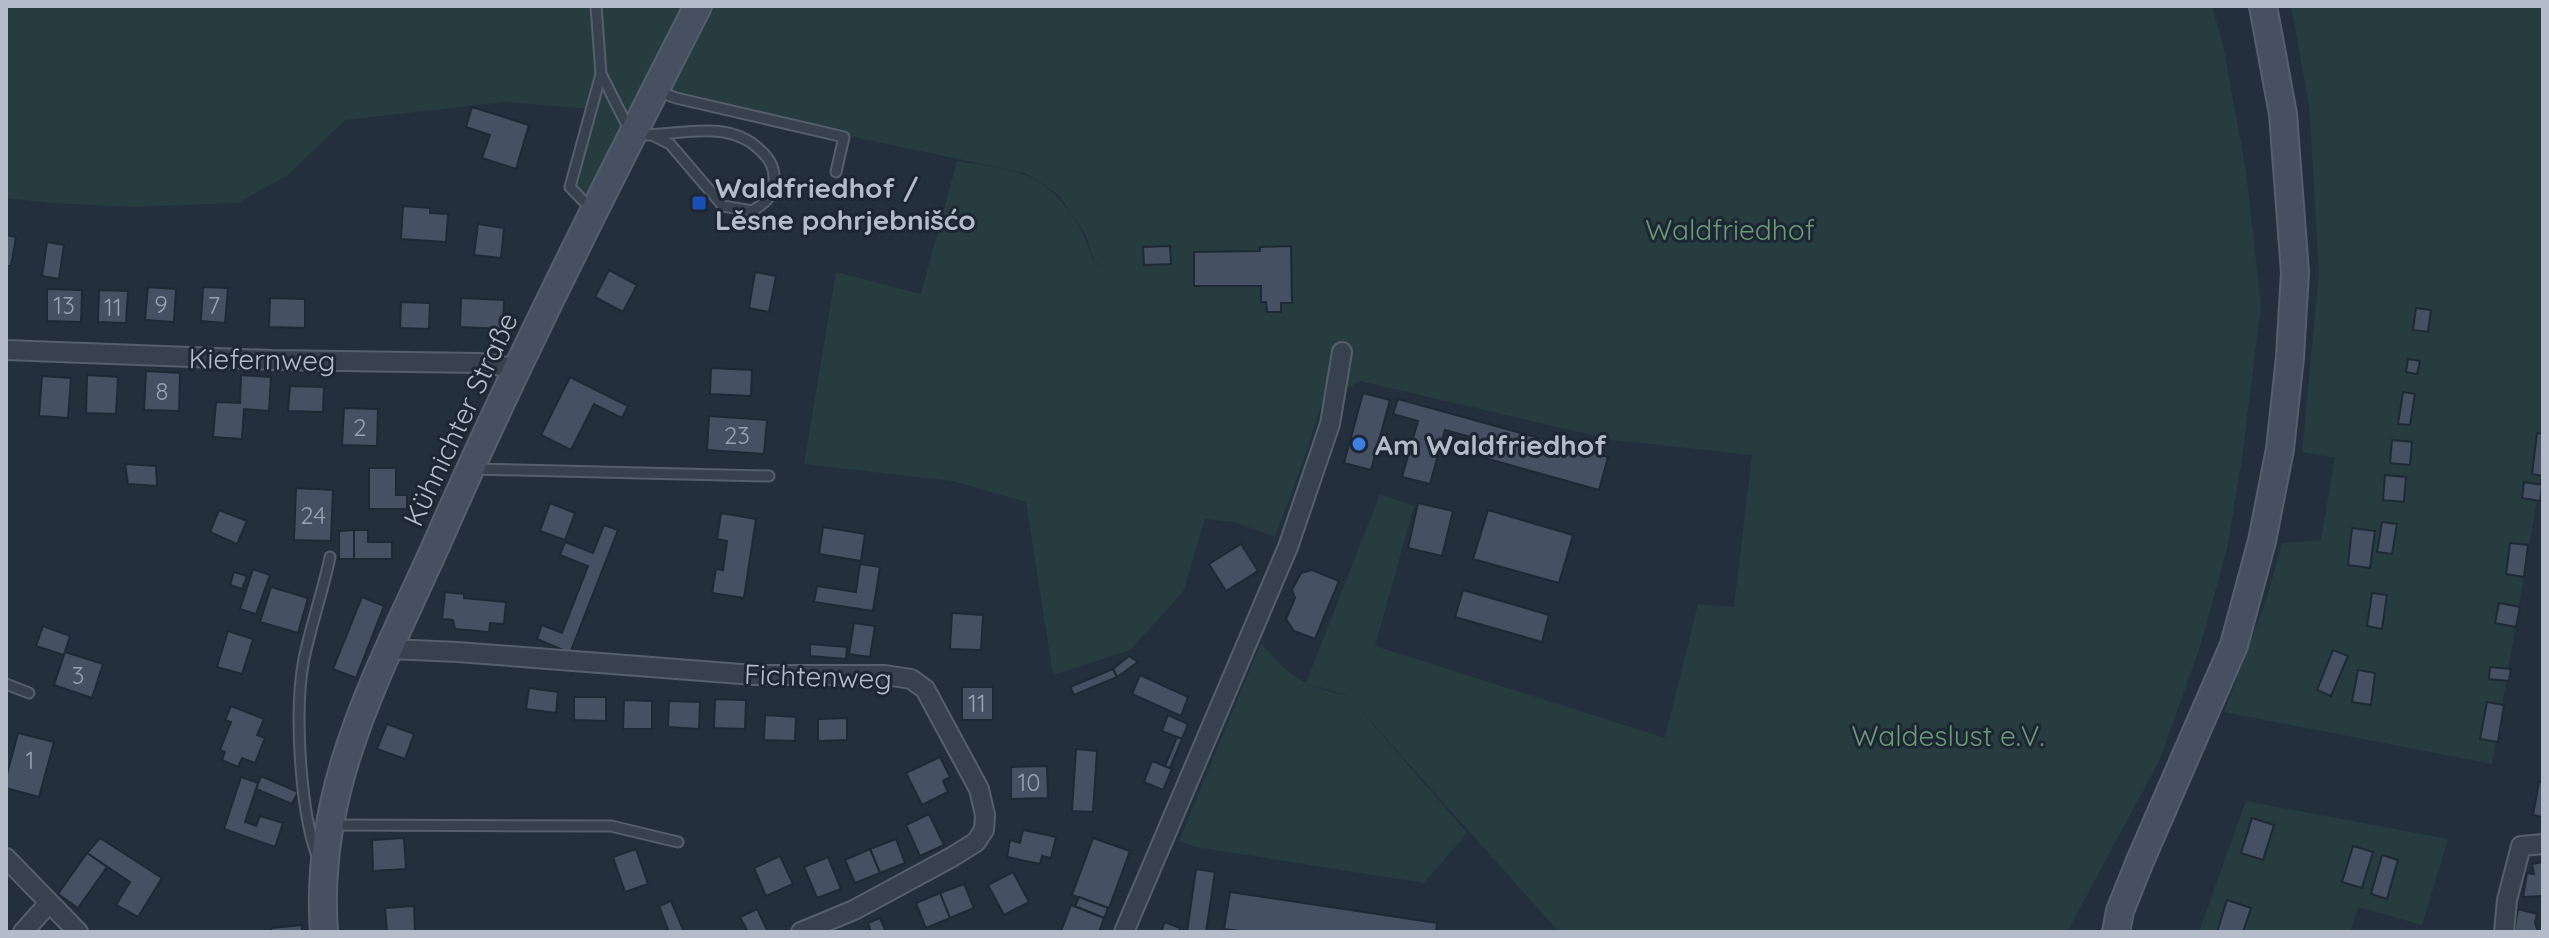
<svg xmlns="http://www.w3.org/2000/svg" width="2549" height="938" viewBox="0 0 2549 938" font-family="Quicksand,sans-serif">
<rect width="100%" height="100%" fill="#242f3e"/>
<g fill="#263c3f">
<polygon points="6,6 595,6 601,77 631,134 595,212 570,187 590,109 504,102 345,120 288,175 238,203 135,207 50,203 6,198"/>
<polygon points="597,6 697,6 632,133 602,74"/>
<path d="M699 6H2212L2223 45 2246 171 2261 305 2242 458 2227 549 2199 650 2159 761 2067 932H1559L1351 699 1467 833 1424 883 1196 847 1179 841 1261 643C1291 678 1303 687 1349 696L1306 683 1380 494 1414 506 1375 646 1665 738 1698 604 1734 607 1752 455 1613 440 1360 381 1336 395 1324 397 1300 470 1275 537 1235 522 1205 519 1183 592 1130 650 1053 675 1026 502 953 481 804 464 836 272 921 294 957 161C978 165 1005 167 1025 175 1062 191 1082 225 1093 261L1112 272 1094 261 1086 235 1058 194 1025 173 844 135 667 94Z"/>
<polygon points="2291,6 2543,6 2543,465 2492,764 2224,712 2266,601 2282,543 2321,540 2335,458 2302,452 2319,273 2309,105"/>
<polygon points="2246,801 2448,839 2422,925 2358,907 2350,932 2199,932"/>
</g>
<g fill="#455162" stroke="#1f2835" stroke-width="2">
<polygon points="472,107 529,125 516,169 482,158 490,135 466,127"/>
<polygon points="403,206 430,208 430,213 448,214 446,242 401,239"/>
<polygon points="478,224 504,228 501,258 474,255"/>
<polygon points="6,235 16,237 11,266 6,266"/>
<polygon points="47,242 64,245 59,279 42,276"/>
<polygon points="1170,246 1171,264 1144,265 1143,247"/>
<polygon points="1291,246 1292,303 1281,303 1281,312 1267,312 1266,302 1261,302 1261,286 1194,286 1194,252 1260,251 1260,247"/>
<polygon points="609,270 637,285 623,312 595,297"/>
<polygon points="755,272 776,276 769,312 749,308"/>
<polygon points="148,287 176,289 174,322 145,320"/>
<polygon points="203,287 228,288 225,323 201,321"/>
<polygon points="47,289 82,290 81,322 47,321"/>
<polygon points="99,290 128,291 126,323 98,322"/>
<polygon points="270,298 305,299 305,328 269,327"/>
<polygon points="461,298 504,300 503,329 460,327"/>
<polygon points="401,302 430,303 429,329 400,328"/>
<polygon points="2416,308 2431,310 2428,332 2413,330"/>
<polygon points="2408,359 2420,361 2417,374 2406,372"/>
<polygon points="711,368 752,370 751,396 710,394"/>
<polygon points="146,371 180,373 179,411 144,410"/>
<polygon points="87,375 118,377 116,414 86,413"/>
<polygon points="241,375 271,377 269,411 244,409 242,439 213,437 216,402 240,403"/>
<polygon points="42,376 71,378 68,418 39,416"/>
<polygon points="570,377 628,406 622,418 594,404 571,450 541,435"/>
<polygon points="290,386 324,387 323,412 288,411"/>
<polygon points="2403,392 2415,394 2410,425 2398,424"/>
<polygon points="1363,393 1390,400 1371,470 1344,463"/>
<polygon points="1398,399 1608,457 1599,490 1474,455 1478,439 1445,430 1430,484 1402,477 1418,421 1393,414"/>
<polygon points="344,408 378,409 377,446 342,445"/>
<polygon points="709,416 767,420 764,454 707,450"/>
<polygon points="2537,433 2543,434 2543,476 2532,474"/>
<polygon points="2392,440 2412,442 2410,465 2390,463"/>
<polygon points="125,464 156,466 157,486 128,484"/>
<polygon points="369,468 396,468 396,495 407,495 407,509 369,509"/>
<polygon points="2385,475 2406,477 2404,502 2383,500"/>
<polygon points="2524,482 2542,485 2540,501 2522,498"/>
<polygon points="296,488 333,490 331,541 294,540"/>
<polygon points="550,503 575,513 565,540 540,531"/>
<polygon points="1418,503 1453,511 1442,556 1408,548"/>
<polygon points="219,510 247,521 237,544 210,532"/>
<polygon points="1488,510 1573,535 1559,583 1473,559"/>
<polygon points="721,513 756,519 744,598 712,593 716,569 723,570 727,541 717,539"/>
<polygon points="2382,522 2397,524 2392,554 2377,552"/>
<polygon points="604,525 618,530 570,653 537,639 542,625 562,633 588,566 560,555 565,542 593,553"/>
<polygon points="823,527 865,534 861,561 819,554"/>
<polygon points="2352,528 2375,531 2370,568 2348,565"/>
<polygon points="354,530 354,559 339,559 339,531"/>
<polygon points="354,530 368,530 368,542 392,542 392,559 354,559"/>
<polygon points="2510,543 2528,545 2524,577 2506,574"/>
<polygon points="1241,544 1258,571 1226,591 1209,564"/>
<polygon points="860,564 880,567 873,611 814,602 817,586 856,592"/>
<polygon points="253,569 270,575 256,614 240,609"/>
<polygon points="1312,570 1339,581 1315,639 1294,631 1286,619 1295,598 1292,590 1301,573"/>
<polygon points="234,572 247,576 242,589 230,585"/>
<polygon points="271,587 308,598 298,633 260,622"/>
<polygon points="1463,590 1549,615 1542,642 1455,617"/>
<polygon points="445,592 464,594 464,598 506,602 504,624 490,623 489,632 455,629 453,620 442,619"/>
<polygon points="2372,593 2387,595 2382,629 2367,626"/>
<polygon points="362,597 384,606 356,678 333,669"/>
<polygon points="2499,603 2520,607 2516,627 2495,623"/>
<polygon points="952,613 983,615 981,650 950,649"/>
<polygon points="854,623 875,626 870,657 849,654"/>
<polygon points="43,626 70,636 64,655 36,646"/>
<polygon points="228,631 253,639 242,674 217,667"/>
<polygon points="810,644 847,647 846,659 810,656"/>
<polygon points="2333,650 2348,656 2331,696 2317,690"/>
<polygon points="65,652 103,664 92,698 54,685"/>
<polygon points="1129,656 1138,662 1117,677 1113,669"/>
<polygon points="2490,667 2511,669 2509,681 2489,679"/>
<polygon points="1113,669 1117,677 1074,695 1070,687"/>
<polygon points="2358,670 2375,673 2371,705 2352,702"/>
<polygon points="1140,675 1188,697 1181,716 1132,694"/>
<rect x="962" y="687" width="31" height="33"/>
<polygon points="529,688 558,692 556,713 526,709"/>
<polygon points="574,697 606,697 606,721 574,720"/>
<polygon points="715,699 746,700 745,729 714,728"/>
<polygon points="624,700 652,701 652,729 623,729"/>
<polygon points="669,701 700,702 699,729 668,727"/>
<polygon points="2487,702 2504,705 2498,742 2480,739"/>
<polygon points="231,706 264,719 257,735 265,738 255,763 242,758 238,767 222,760 225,752 220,750 231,722 225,720"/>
<polygon points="765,715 796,717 795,741 764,740"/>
<polygon points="1168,715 1188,724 1182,739 1162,731"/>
<polygon points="847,718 847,740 818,741 818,719"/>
<polygon points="387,724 414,734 405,759 377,749"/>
<polygon points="18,733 54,742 39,797 6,788 6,778"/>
<polygon points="1177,737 1182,739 1170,768 1165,766"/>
<polygon points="1076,749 1097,751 1093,812 1072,811"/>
<polygon points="940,757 950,777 943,781 948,792 922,805 906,773"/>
<polygon points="1152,761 1172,769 1163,790 1144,782"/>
<polygon points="1047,766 1048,798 1011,799 1011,767"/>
<polygon points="261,776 298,792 292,804 256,789"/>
<polygon points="241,777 258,783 245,822 256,826 260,816 283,823 275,847 224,829"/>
<polygon points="2539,782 2543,783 2543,817 2533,815"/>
<polygon points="929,814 944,845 920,856 906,825"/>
<polygon points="2252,818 2274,825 2263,860 2241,853"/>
<polygon points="1023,830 1056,837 1051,858 1042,856 1040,864 1007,857 1010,840 1020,843"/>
<polygon points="100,838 162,878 138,917 116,905 130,882 87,853"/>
<polygon points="404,838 406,869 373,871 372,840"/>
<polygon points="1093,838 1130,851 1109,908 1072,895"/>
<polygon points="896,839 905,863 880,873 870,849"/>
<polygon points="2353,846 2373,852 2362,888 2342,882"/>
<polygon points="636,849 648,884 625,892 613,857"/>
<polygon points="870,849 880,873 855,883 845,860"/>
<polygon points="87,853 107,867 78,908 58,894"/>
<polygon points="2382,855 2398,860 2387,899 2371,894"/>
<polygon points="780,856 793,884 766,896 754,868"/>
<polygon points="828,857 841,889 817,898 804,867"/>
<polygon points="2543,862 2543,896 2523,897 2527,873 2534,874 2532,864"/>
<polygon points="1196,869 1215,872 1206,932 1187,932"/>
<polygon points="1013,872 1029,902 1004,915 988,885"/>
<polygon points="964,884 974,908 950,918 940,893"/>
<polygon points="1230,892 1437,923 1436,932 1247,932 1224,929"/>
<polygon points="940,893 950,918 926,928 916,903"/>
<polygon points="1079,897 1108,908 1104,918 1075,906"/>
<polygon points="2227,900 2251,908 2243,932 2217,932"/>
<polygon points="671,901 684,932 669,932 659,906"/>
<polygon points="1071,905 1104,918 1099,932 1061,931"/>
<polygon points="414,906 415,932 387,932 385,908"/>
<polygon points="757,909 768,932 748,932 740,917"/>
<polygon points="2518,909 2537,914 2535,923 2538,932 2514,932"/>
<polygon points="880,918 886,932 871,932 868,923"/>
<polygon points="1165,922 1180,928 1179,932 1161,932"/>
<polygon points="302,925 302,932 271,932 271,928"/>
</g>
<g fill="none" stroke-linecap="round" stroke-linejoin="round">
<g stroke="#565f6c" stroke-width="13">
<g id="lane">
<path d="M601 74 632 135C673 138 726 116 760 150 768 157 774 166 774 177 775 195 767 202 752 211L723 206 670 144 654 136"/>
<polyline points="658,91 676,98 844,137 836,172"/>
<polyline points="590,208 570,187 601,74 596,6"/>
<polyline points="473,469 769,476"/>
<polyline points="6,684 29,693"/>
<polyline points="332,825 611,826 678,842"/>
<path d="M317 856C300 809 294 709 304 659 311 625 323 591 330 557"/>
</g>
</g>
<g stroke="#565f6c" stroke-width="22">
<g id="street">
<polyline points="6,350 272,360 479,363 518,368"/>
<polyline points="390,649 458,652 754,675 885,675 911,679 925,689 979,789 985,815 984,830 976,842 952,857 854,910 801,932"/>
<polyline points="6,858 78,932"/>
<polyline points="23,932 49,903"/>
<polyline points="1124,932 1288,547 1330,424 1342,352"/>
<polyline points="2504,932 2507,900 2521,846 2543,844"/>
</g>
</g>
<g stroke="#565f6c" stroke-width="30">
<g id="secondary">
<path d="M324 932C313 787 381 669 438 541 518 359 608 182 698 6"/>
<polyline points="2116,932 2120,911 2140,861 2234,645 2262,541 2280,449 2290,357 2295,272 2283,114 2263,6"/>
</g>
</g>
<use href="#lane" stroke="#38414e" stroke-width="9"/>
<use href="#street" stroke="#38414e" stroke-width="18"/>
<use href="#secondary" stroke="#465061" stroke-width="26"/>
</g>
<rect fill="#1a4fb4" stroke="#1d2633" stroke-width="3" x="691" y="195" width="16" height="16" rx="4"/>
<circle fill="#3f7fe0" stroke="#1d2633" stroke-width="3" cx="1359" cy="444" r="8"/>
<g text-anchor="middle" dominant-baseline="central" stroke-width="6" stroke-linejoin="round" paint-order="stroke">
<g font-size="24" fill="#98a1af">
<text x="161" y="304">9</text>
<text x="64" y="305">13</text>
<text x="214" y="305">7</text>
<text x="113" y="307">11</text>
<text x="162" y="391">8</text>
<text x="360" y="427">2</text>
<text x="737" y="435">23</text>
<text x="313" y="515">24</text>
<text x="78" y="675">3</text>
<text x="977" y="703">11</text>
<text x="30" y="760">1</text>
<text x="1029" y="782">10</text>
</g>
<g font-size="28" font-weight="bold" fill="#b4bcc9" stroke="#1d2633" text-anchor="start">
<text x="715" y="187">Waldfriedhof /<tspan x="715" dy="32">Lěsne pohrjebnišćo</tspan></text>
<text x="1375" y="444">Am Waldfriedhof</text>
</g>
<g font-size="28" fill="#6b9a76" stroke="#1d2633">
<text x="1730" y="229">Waldfriedhof</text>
<text x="1948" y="735">Waldeslust e.V.</text>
</g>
<g font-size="28" fill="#b4bcc9" stroke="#1d2633">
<text transform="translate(262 359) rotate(1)">Kiefernweg</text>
<text transform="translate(460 419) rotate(-65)">Kühnichter Straße</text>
<text transform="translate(818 676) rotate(2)">Fichtenweg</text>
</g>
</g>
<rect width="2549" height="938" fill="none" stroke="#b4bcc9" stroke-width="16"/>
</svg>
